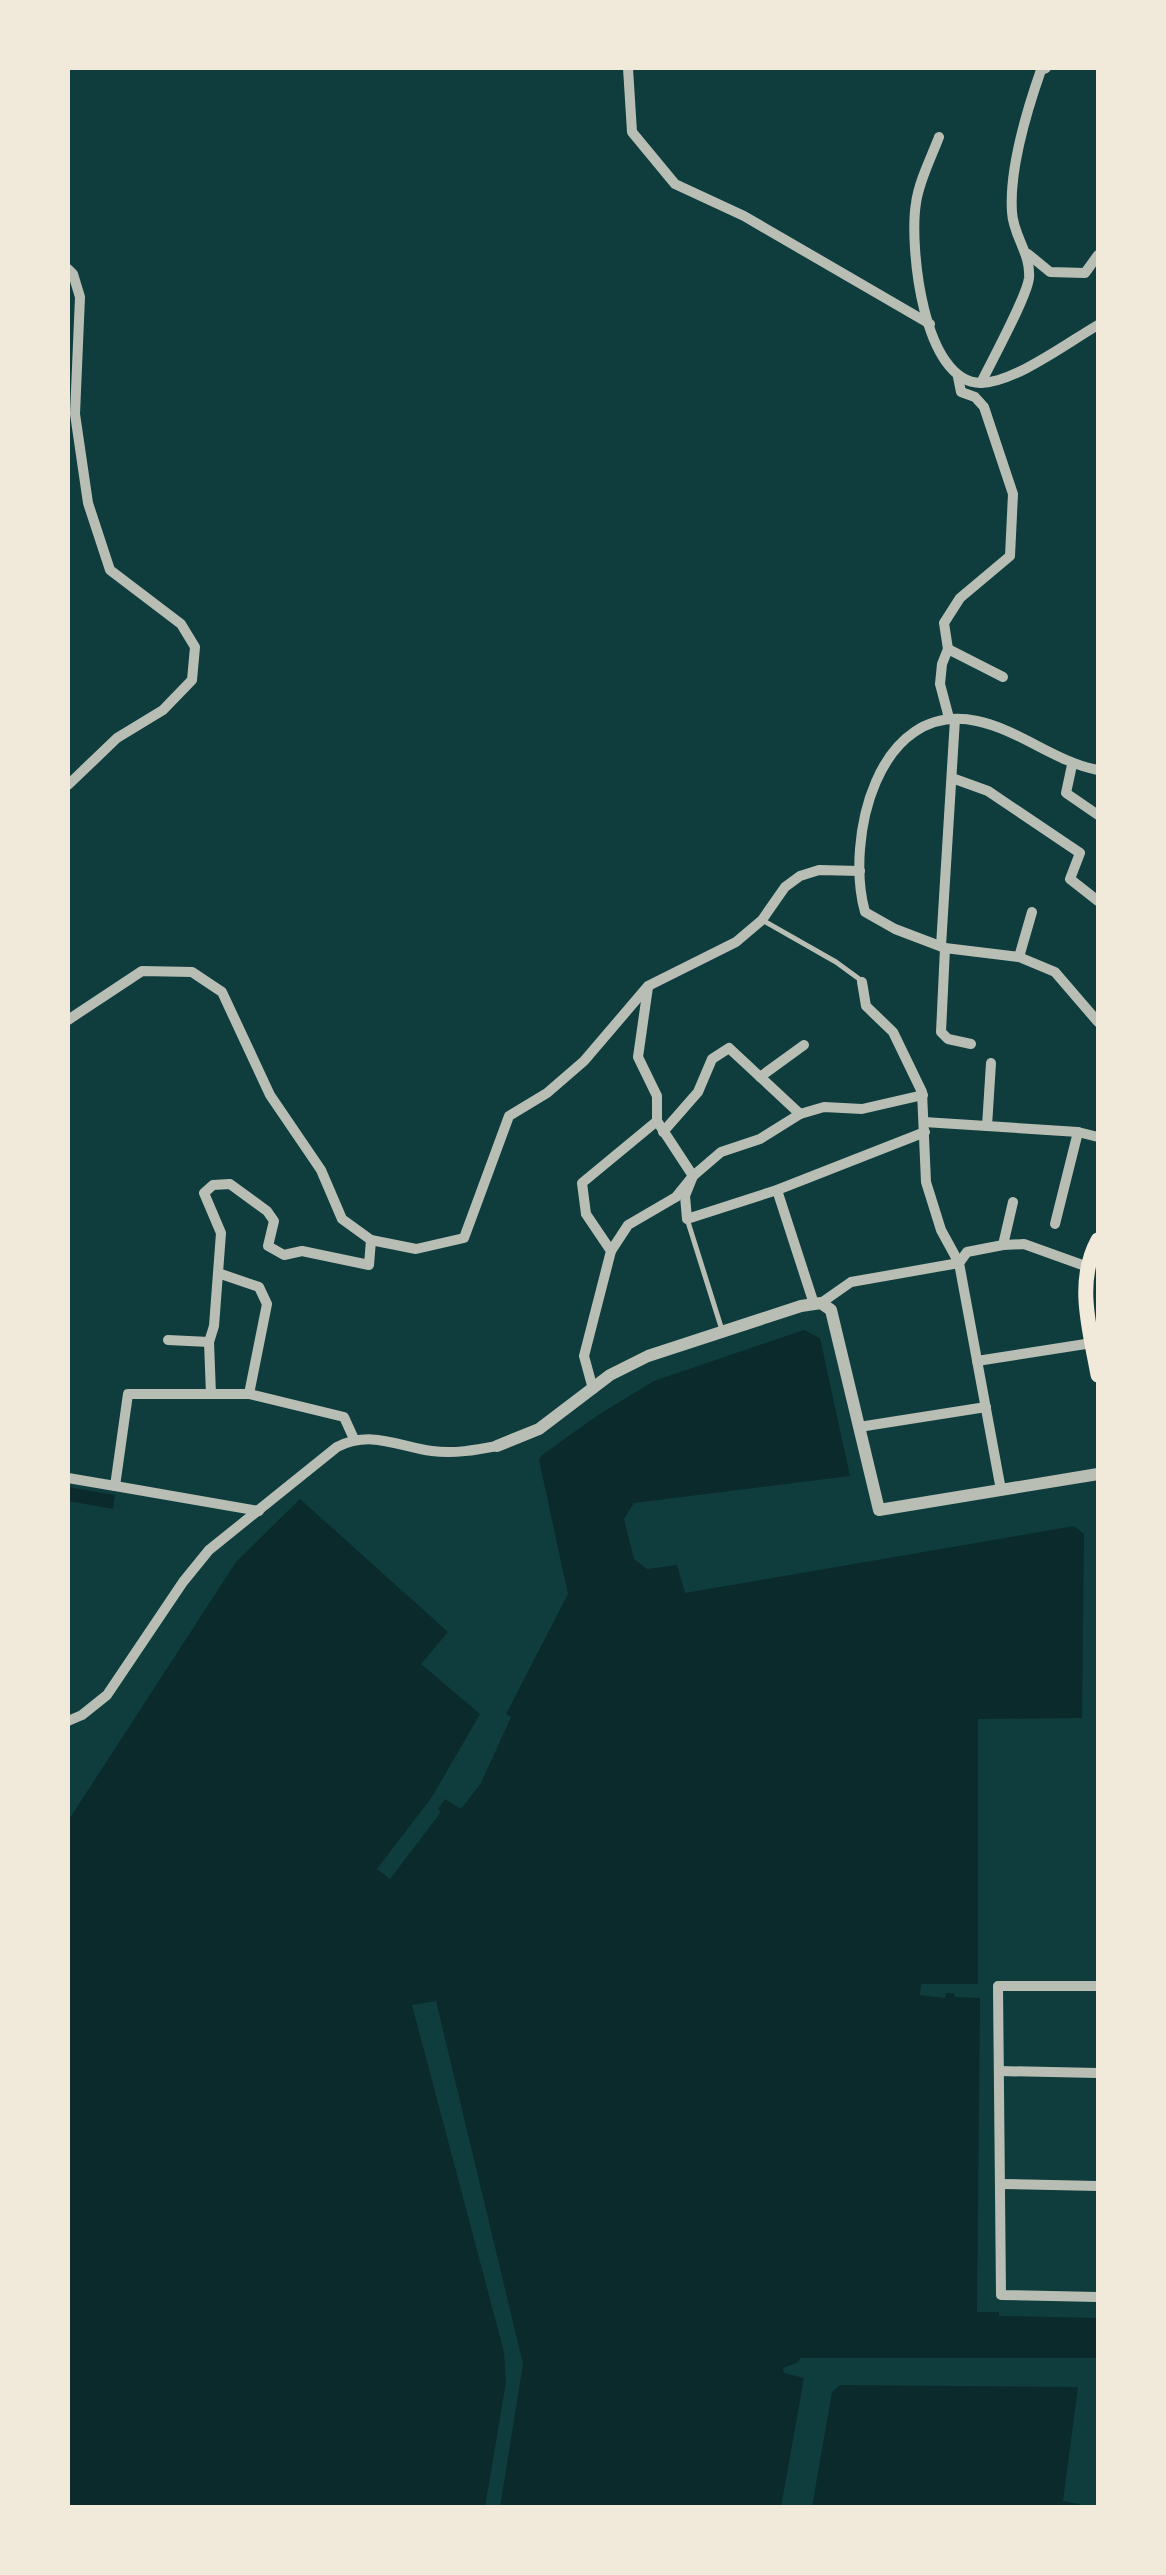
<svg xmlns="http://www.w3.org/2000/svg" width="1166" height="2575" viewBox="0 0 1166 2575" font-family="Helvetica,sans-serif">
<rect width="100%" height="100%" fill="#0f3d3e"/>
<g fill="#0a2a2b">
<polygon points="804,1330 820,1338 850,1476 634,1503 624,1519 634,1559 647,1569 677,1565 685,1593 1074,1526 1084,1534 1082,1718 978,1719 978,1984 921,1984 920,1995 945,1998 946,1993 954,1993 955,1997 980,1998 977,2312 999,2312 999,2316 1098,2318 1098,2358 801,2358 797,2363 783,2368 784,2373 804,2378 781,2507 68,2507 68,1821 236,1562 300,1499 448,1632 421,1664 480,1714 432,1797 377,1869 390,1879 441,1812 438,1809 445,1799 461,1809 481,1783 511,1717 506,1714 568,1594 539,1460 542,1455 598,1415 654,1381"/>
<polygon points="68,1487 115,1495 113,1509 68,1501"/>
<polygon points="840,2385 1078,2387 1063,2501 1080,2504 1079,2507 812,2507 832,2392"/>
</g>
<polygon fill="#0f3d3e" points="436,2001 523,2364 500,2507 485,2507 506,2382 504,2352 412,2005"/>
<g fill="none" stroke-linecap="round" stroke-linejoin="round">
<g stroke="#b8beb3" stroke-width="5">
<polyline points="762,920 836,962 862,981"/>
<polyline points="688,1222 722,1330"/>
</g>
<g stroke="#b8beb3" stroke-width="10">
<polyline points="628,68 632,132 675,184 744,216 930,324"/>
<path d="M939 137C931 158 919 181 916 203 909 246 923 383 981 383 1014 383 1070 341 1098 325"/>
<polyline points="1028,254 1050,272 1085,273 1098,255"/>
<polyline points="68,269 73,274 80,297 75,414 88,503 110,570 181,624 195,647 192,680 163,710 117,738 68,785"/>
<path d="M981 383C991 362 1027 297 1029 278 1031 253 1013 236 1012 212 1009 169 1027 110 1041 70L1046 68"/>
<polyline points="948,649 1003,677"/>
<polyline points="949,718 940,684 942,664 948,649 944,623 960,598 1010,556 1013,494 984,407 975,397 961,392 958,377"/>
<polyline points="1072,765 1066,793 1098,815"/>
<path d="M1098 770C1055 762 1020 730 977 721 877 700 845 840 865 912L895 929 945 948 1019 957 1055 972 1098 1022"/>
<polyline points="952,778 988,791 1080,853 1070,879 1098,901"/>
<polyline points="941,946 955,719"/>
<polyline points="945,948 941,1032 948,1039 971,1044"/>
<polyline points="1019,957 1032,912"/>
<polyline points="68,1020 142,971 192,972 222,992 270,1095 321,1170 342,1219 371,1240"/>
<polyline points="760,1077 804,1045"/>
<polyline points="657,1121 693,1176 685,1196 687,1219 777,1190 925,1132"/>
<polyline points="924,1122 1078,1132 1098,1137"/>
<polyline points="987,1126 991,1063"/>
<polyline points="663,1132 698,1092 712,1059 729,1048 800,1114"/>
<polyline points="777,1190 814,1304"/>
<polyline points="1055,1224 1078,1132"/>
<polyline points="1003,1245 1024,1244 1088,1267"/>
<polyline points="611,1251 628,1225 676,1197 693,1176 721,1152 760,1139 800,1114 824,1107 862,1109 923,1095"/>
<polyline points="218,1273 221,1233 204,1193 213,1185 230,1184 267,1211 274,1221 268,1246 284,1255 302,1251 369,1265 371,1240 416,1249 464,1238 509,1116 547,1093 584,1061 648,986 736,942 762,920 785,887 800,876 819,870 860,871"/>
<polyline points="821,1303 851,1282 959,1263 941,1230 926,1182 922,1092 893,1032 866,1006 862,982"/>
<polyline points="168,1340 209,1342"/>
<polyline points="977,1361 1092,1343"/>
<polyline points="593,1389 584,1356 611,1251 586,1214 582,1183 657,1121 657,1096 638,1057 648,987"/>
<polyline points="211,1394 209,1342 214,1326 218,1273 259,1287 267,1304 249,1394"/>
<polyline points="859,1427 986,1407"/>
<polyline points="68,1478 115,1486"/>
<polyline points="1001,1490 959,1263 967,1252 1003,1245 1013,1202"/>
<polyline points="259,1511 115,1486 128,1394 249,1394 344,1417 354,1439"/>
<path d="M68 1721 82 1715 107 1695 183 1582 209 1550 337 1447C371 1430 397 1446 432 1451 454 1454 476 1450 497 1446"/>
<polyline points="1098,1986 998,1986 1001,2295 1098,2297"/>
<polyline points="999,2071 1098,2073"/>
<polyline points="1000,2184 1098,2186"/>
</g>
<polyline stroke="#b8beb3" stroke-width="12" points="497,1446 539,1429 610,1375 648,1356 801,1306 821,1303 831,1310 879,1510 1098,1474"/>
<path stroke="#f1e9da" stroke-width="15" d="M1098 1240C1075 1282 1090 1330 1098 1375"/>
</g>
<rect width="1166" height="2575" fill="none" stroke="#f1e9da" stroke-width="140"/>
</svg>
